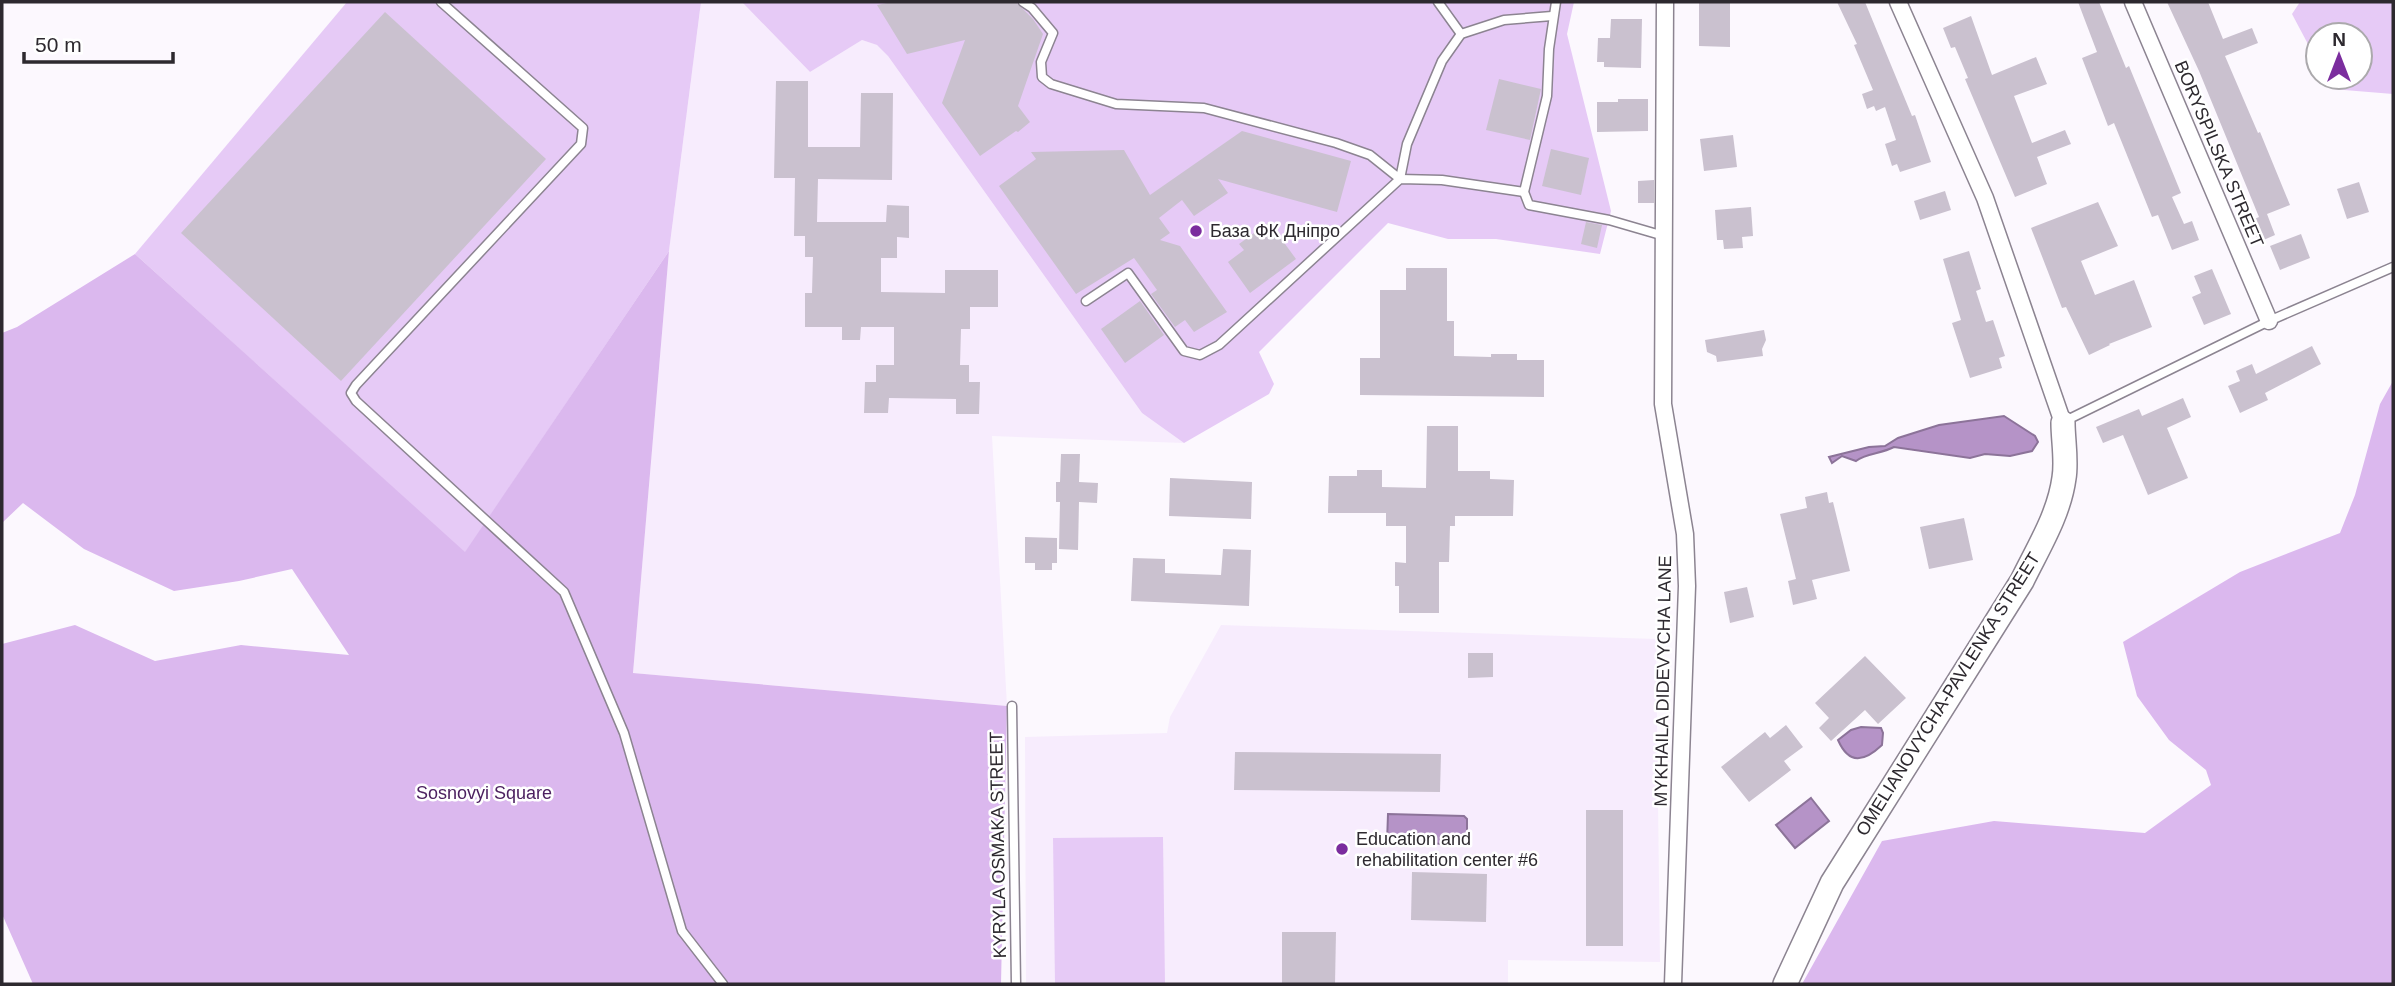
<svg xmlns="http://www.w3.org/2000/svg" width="2395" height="986" viewBox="0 0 2395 986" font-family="Helvetica,sans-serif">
<rect width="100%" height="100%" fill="#fcf8fe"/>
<g fill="#f7ecfd">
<polygon points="701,2 742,2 810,72 862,40 877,45 888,56 1142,413 1184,443 992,436 1007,706 633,673 669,251"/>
<polygon points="1221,625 1656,639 1660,962 1508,960 1508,984 1026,984 1025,737 1167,733 1170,717"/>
</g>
<g fill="#e6caf6">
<polygon points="347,2 701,2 669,251 465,553 135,254"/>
<polygon points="742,2 1574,2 1567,34 1611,211 1600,254 1496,239 1448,239 1388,223 1259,352 1274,384 1269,394 1184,443 1142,413 888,56 877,45 862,40 810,72"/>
<polygon points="2300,2 2393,2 2393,94 2332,89 2325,77 2360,77 2360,35 2318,35 2318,63 2292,14"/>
<polygon points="1163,837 1165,984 1055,984 1053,838"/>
</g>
<g fill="#dbb8ee">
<polygon points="669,251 633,673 1007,706 1001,984 33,984 2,914 2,644 75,625 155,661 241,645 349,655 292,569 239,581 174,591 84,549 23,503 2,523 2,333 17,327 135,254 465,552"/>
<polygon points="2393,381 2393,984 1802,984 1882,841 1994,821 2145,833 2211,785 2206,770 2169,740 2137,696 2123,642 2240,572 2340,533 2355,495 2380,404"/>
</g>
<g fill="#b593c7" stroke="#8c7399" stroke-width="2">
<path d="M2004 416 2035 436 2038 442 2032 451 2010 456 1985 454 1970 458 1894 447C1881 454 1866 453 1856 461L1842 456 1832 463 1829 457 1869 447 1885 446 1898 438 1939 425Z"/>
<path d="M1861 727 1881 728 1883 733 1882 745C1864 762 1849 765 1838 740L1851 730Z"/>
<polygon points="1811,798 1829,821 1795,848 1776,825"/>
<polygon points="1388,814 1464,816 1467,819 1467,840 1461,844 1387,843"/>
</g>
<g fill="#cac1cf">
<polygon points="892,2 1017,3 1033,19 1043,34 1018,106 1030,122 1018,132 1016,131 980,156 942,103 965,40 907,54 877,5"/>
<polygon points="1699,2 1730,2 1730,47 1699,46"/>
<polygon points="1837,2 1865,2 1912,116 1915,115 1931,162 1900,172 1897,164 1892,166 1885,144 1896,140 1885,107 1876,111 1874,106 1867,109 1862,94 1873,90 1854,45 1857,44"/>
<polygon points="2078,2 2099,2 2126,68 2129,66 2181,193 2172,197 2184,224 2192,221 2199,240 2172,250 2158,215 2152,217 2114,123 2108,126 2082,58 2097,52"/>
<polygon points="2167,2 2208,2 2223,39 2252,28 2258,43 2225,56 2258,133 2260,132 2290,205 2267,214 2275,235 2259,242 2250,221 2259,217 2199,71"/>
<polygon points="385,12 546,159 341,381 181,233"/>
<polygon points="1971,16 1992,75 2036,57 2047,84 2014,96 2032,143 2065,130 2071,144 2037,157 2047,184 2015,197 1965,79 1968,78 1955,47 1951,48 1943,28"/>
<polygon points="1611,19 1642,19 1641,68 1604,67 1604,62 1597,62 1598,38 1610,38"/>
<polygon points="1499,79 1541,89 1530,140 1486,130"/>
<polygon points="776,81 808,81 808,147 860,147 861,93 893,93 892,180 818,179 817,222 886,222 887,205 909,206 909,238 897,237 897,258 881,258 881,292 945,293 945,270 998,270 998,307 970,307 970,329 961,329 960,365 969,365 969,382 980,382 979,414 956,414 956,399 889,398 888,413 864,413 865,382 876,382 876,365 894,365 894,327 861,327 860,340 842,340 842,327 805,327 805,293 812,293 813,257 805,257 805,236 794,236 795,178 774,178"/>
<polygon points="1618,99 1648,99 1648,131 1597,132 1597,102 1618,102"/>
<polygon points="1242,131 1351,161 1337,212 1218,179 1228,193 1194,216 1182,200 1159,218 1170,233 1160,240 1180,246 1227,312 1194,332 1185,320 1175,327 1151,294 1157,290 1134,258 1076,294 999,186 1036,159 1031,152 1124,150 1150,195"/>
<polygon points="1733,135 1737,167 1704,171 1700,139"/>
<polygon points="1551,149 1589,158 1581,195 1542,186"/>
<polygon points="1654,180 1654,203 1638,203 1638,181"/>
<polygon points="2359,182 2369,212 2347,219 2337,189"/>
<polygon points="1945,191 1951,210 1920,220 1914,201"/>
<polygon points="2098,202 2118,246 2081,261 2095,295 2134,280 2152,327 2109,344 2110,345 2089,355 2066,307 2062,308 2031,228"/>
<polygon points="1751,207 1753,236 1742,237 1743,248 1724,249 1723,240 1717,240 1715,210"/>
<polygon points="1269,222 1296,259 1250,293 1228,262 1244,250 1239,244"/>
<polygon points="1586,222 1602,225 1597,248 1581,244"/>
<polygon points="2301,234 2310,258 2280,270 2270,246"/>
<polygon points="1969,251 1981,289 1976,291 1986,322 1993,320 2005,356 1999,358 2002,368 1970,378 1952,323 1961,320 1943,259"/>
<polygon points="1406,268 1447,268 1447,321 1454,321 1454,356 1491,357 1491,354 1517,354 1517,360 1544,360 1544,397 1360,395 1360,358 1380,358 1380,290 1406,290"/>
<polygon points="2212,269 2231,314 2204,325 2192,297 2201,293 2194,276"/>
<polygon points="1140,301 1164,335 1125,363 1101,329"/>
<polygon points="1764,330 1766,340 1762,349 1763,356 1717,362 1716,356 1707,352 1705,340"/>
<polygon points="2312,346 2321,364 2265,393 2268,400 2240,413 2228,386 2240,381 2236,371 2252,364 2256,374"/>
<polygon points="2183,398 2191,417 2167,428 2188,478 2148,495 2123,435 2103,443 2096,427 2139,409 2142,416"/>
<polygon points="1427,426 1458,426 1458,471 1490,471 1490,479 1514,480 1513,516 1455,516 1455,526 1450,526 1449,562 1439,562 1439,613 1399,613 1399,586 1395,586 1395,562 1406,563 1406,526 1386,526 1386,513 1328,513 1329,476 1357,476 1357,470 1382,470 1382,487 1426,488"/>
<polygon points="1061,454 1080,454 1079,482 1098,483 1097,503 1079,502 1078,550 1059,549 1060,502 1056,502 1056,482 1060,482"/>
<polygon points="1170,478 1252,482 1251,519 1169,516"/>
<polygon points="1827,492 1829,503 1833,502 1850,571 1812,580 1817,599 1793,605 1788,581 1796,579 1780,514 1807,508 1805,497"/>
<polygon points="1964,518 1973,560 1929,569 1920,527"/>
<polygon points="1025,537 1057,538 1057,563 1052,563 1052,570 1035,570 1035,563 1025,563"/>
<polygon points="1223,549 1251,550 1249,606 1131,601 1133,558 1165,559 1165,573 1221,575"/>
<polygon points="1747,587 1754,617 1730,623 1724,592"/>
<polygon points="1468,653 1493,653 1493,677 1468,678"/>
<polygon points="1865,656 1906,698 1878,724 1865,710 1831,741 1819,728 1829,718 1815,703"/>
<polygon points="1786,725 1803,747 1784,761 1791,770 1749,802 1721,767 1765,732 1770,738"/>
<polygon points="1235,752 1441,754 1440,792 1234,790"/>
<rect x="1586" y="810" width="37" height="136"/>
<polygon points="1412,872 1487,874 1486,922 1411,920"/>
<polygon points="1282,932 1336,932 1335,984 1282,984"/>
</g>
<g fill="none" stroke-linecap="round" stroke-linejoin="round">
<g stroke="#8c8491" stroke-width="11">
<g id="lane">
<polyline points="441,2 583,128 581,144 356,385 351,393 356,401 564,592 624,733 682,931 723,984"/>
<polyline points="1023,2 1032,8 1053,33 1041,62 1042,77 1051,84 1116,104 1204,108 1336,143 1370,155 1400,179 1407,144 1442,61 1461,34 1504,20 1552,16"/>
<polyline points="1438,2 1461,34"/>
<polyline points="1556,2 1549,49 1547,96 1524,192 1529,205 1609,220 1664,236"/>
<polyline points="1086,301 1128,273 1184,351 1200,355 1219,345 1400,179 1442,180 1524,192"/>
<polyline points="2065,421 2269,321 2393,267"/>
<polyline points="1012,706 1016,984"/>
</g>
</g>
<g stroke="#8c8491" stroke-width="19">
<g id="street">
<polyline points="1665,2 1663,404 1685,534 1687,586 1673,984"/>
<polyline points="1898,2 1985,198 2063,423"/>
<polyline points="2133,2 2269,321"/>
</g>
</g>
<g stroke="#8c8491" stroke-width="26">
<path id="secondary" d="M1785 984 1832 883 2022 581C2038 548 2059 515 2064 478 2067 461 2063 440 2063 423"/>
</g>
<use href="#lane" stroke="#fff" stroke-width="8"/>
<use href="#street" stroke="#fff" stroke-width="16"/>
<use href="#secondary" stroke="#fff" stroke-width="23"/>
</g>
<g fill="#7b2d9e" stroke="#fff" stroke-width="2.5">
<circle cx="1196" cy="231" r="7"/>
<circle cx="1342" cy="849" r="7"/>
</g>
<g text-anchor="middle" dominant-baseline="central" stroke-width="5" stroke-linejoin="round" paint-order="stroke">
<g font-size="18" fill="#2d292f" stroke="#fff">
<text transform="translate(2219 154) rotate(67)">BORYSPILSKA STREET</text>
<text transform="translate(1663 681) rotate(-89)">MYKHAILA DIDEVYCHA LANE</text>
<text transform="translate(1948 694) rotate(-58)">OMELIANOVYCHA-PAVLENKA STREET</text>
<text transform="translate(998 845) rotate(-91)">KYRYLA OSMAKA STREET</text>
</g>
<g font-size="18" fill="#2d292f" stroke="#fff" text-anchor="start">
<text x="1210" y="231">База ФК Дніпро</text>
<text x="1356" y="839">Education and<tspan x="1356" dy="21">rehabilitation center #6</tspan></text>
</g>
<g font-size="18" fill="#4c2160" stroke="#fff">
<text x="484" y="793">Sosnovyi Square</text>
</g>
</g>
<rect width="2395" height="986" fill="none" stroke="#2d292f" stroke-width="7"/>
<g transform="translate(2339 56)"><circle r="33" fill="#ffffff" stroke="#aba9ac" stroke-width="2"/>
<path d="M0-5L12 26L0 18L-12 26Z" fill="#7b2d9e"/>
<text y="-10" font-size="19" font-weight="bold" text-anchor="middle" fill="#2d292f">N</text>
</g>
<path d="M24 52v10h149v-10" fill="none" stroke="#2d292f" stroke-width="3.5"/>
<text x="35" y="52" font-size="21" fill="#2d292f" stroke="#ffffff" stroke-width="5" paint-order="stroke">50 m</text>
</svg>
